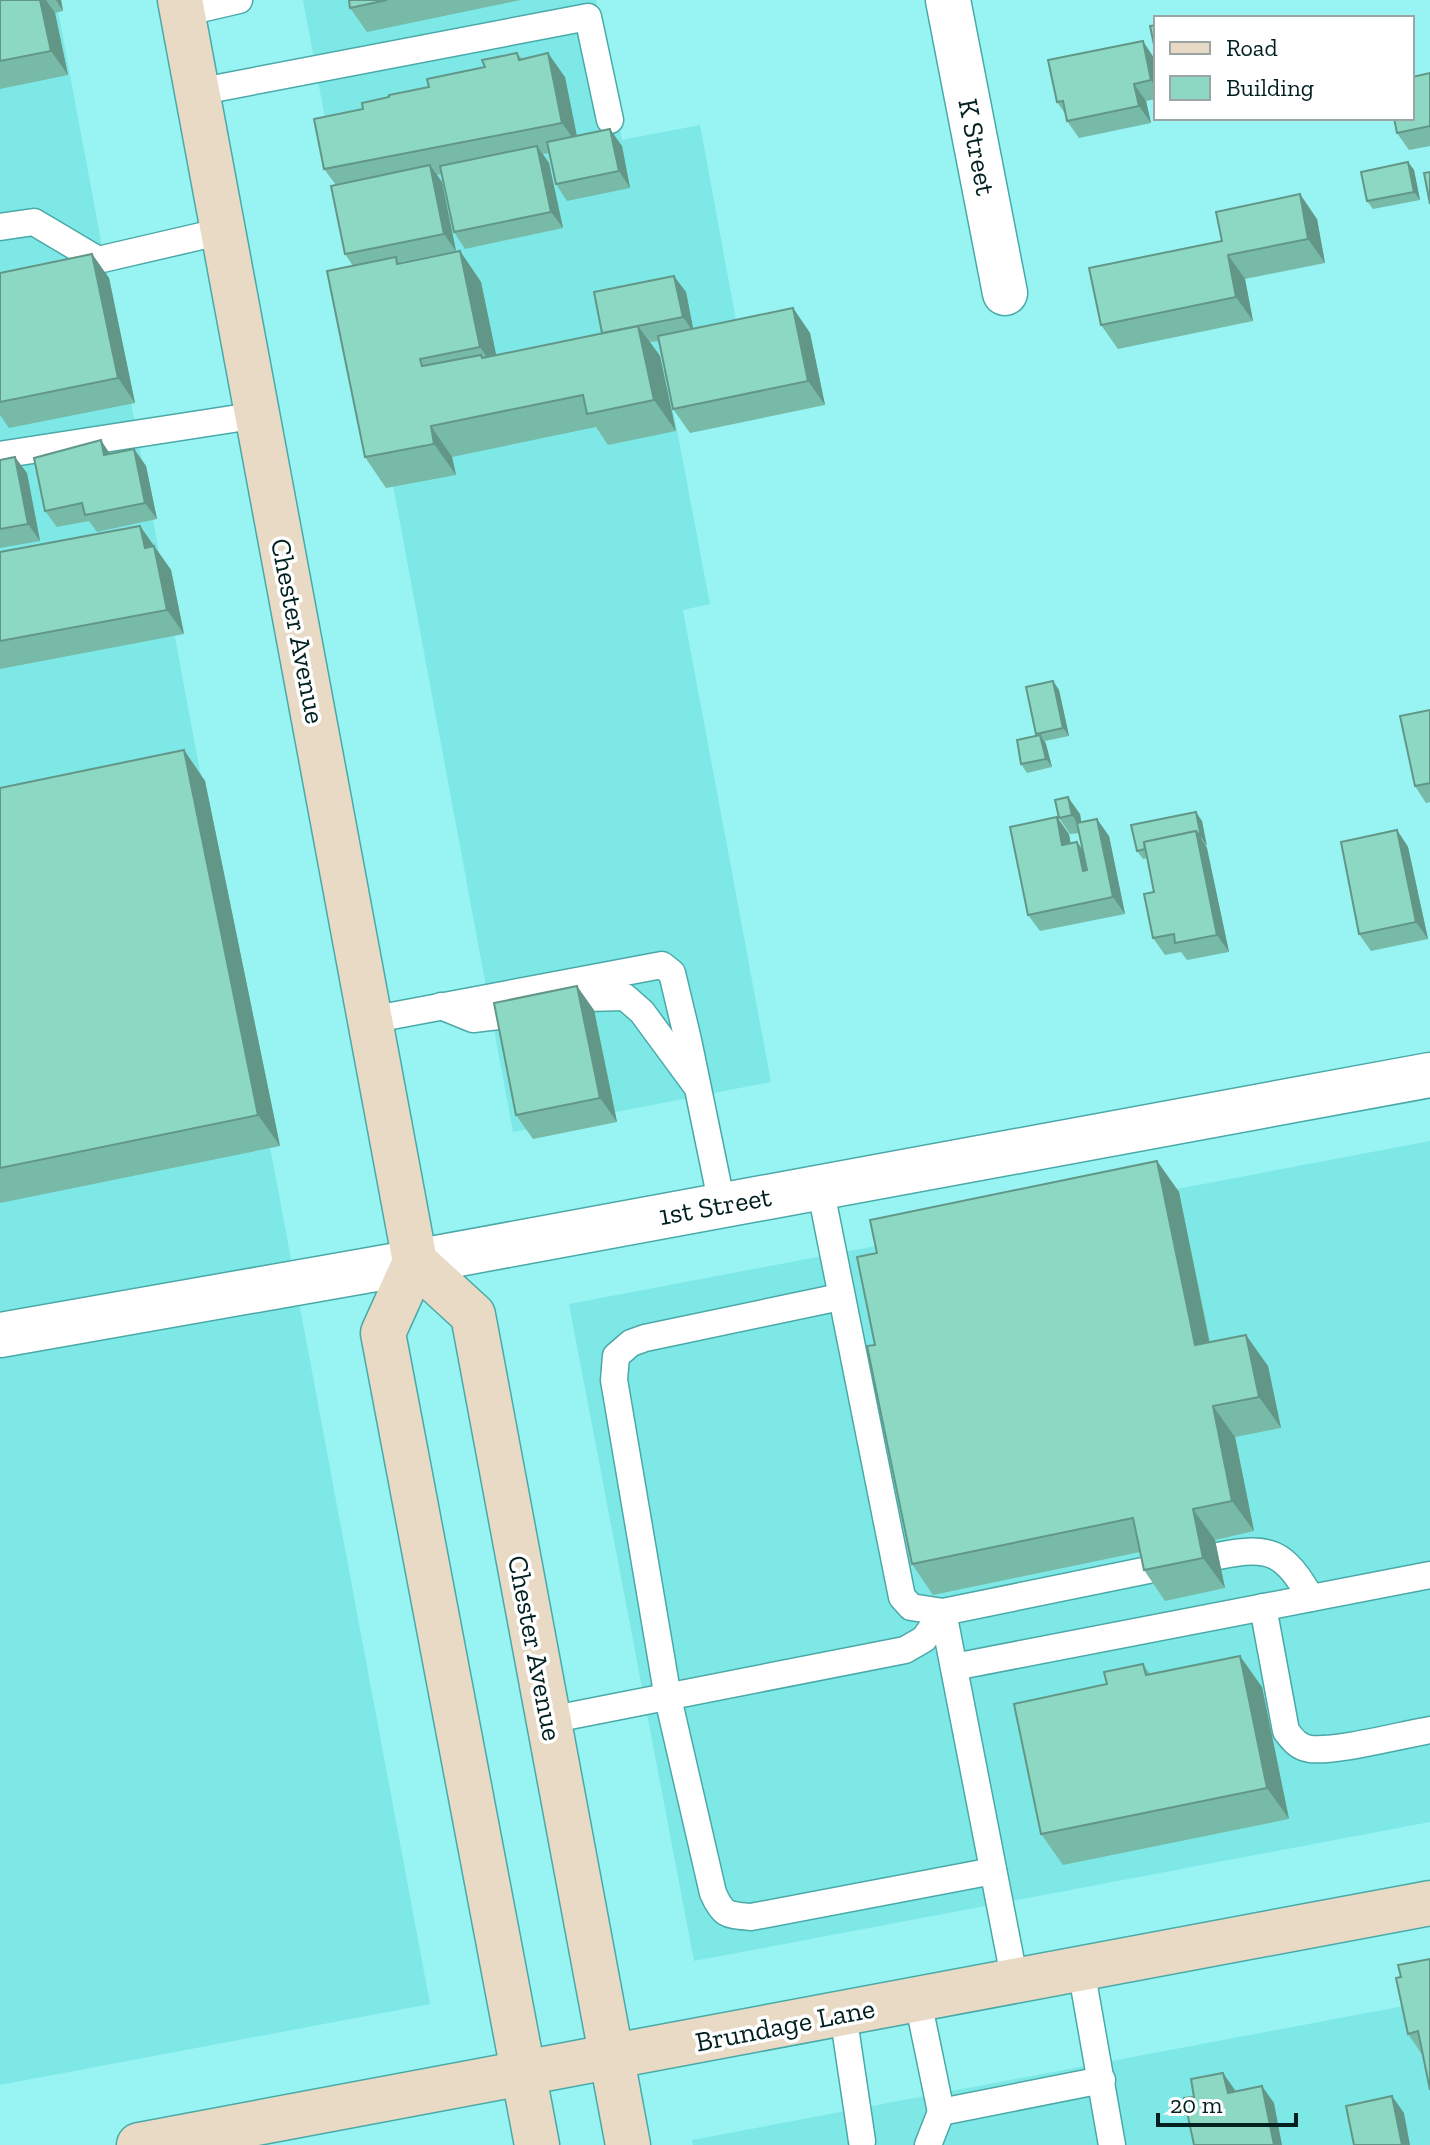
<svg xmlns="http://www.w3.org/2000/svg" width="1430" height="2145" viewBox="0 0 1430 2145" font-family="'Zilla Slab',serif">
<rect width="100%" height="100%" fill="#97f4f3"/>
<g fill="#7ee8e7">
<polygon points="0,0 56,0 430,2004 0,2085"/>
<polygon points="303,0 596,0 622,140 700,125 738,331 661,346 710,604 683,610 771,1082 513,1132"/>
<polygon points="1430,1141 1430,1822 694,1961 569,1304"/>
<polygon points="1430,2001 1430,2145 693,2145 692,2140"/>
</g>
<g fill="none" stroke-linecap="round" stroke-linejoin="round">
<g stroke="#4aa9a8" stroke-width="29">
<g id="lane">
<polyline points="183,13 239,0"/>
<polyline points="197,92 588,17 610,120"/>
<polyline points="0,227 34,222 98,260 223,231"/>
<polyline points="0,455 258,415"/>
<polyline points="441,1006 473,1019 507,1015 584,998 625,997 642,1012 695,1084"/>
<polyline points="370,1020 662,965 672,973 688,1040 722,1205"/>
<polyline points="820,1187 902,1597 911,1607 943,1612 1015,1982"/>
<path d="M840 1297 645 1338 631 1343 616 1356 614 1380 668 1698 713 1893C723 1916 728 1915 751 1917L993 1871"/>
<path d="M1218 1556C1271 1545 1284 1552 1311 1598"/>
<path d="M1263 1607 1286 1731C1293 1740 1298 1747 1310 1749 1337 1752 1401 1735 1430 1730"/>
<polyline points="954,1667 1430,1575"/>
<polyline points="549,1720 905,1650 924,1639 943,1612 1158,1568"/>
<polyline points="1081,1969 1112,2145"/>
<polyline points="918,2001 941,2112 1102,2080"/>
<polyline points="843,2014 862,2141"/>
<polyline points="928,2145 941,2112"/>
</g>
</g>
<g stroke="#4aa9a8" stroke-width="47">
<g id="street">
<polyline points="948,0 1005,293"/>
<polyline points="0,1335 415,1262 1430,1075"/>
</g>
</g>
<g stroke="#4aa9a8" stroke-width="47">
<g id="secondary">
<polyline points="180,0 415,1262 383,1333 537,2145"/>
<polyline points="415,1262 473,1315 628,2145"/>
<polyline points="139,2145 1430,1903"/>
</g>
</g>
<use href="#lane" stroke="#fff" stroke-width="26"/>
<use href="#street" stroke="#fff" stroke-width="44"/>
<use href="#secondary" stroke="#e8dac4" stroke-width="44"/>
</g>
<g fill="#78baa8">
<polygon points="0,0 61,0 63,11 55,13 68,75 0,89"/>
<polygon points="349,0 521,0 367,32 350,8"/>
<polygon points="517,53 522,59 565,77 577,136 622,146 630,188 567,201 556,184 550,153 543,154 549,163 563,228 465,249 454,232 442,174 437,175 442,182 456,251 400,262 400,263 460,251 481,282 496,355 602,333 686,292 693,329 793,308 810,333 825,405 690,433 673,409 659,341 650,342 660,356 676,431 608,445 596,427 452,457 456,475 386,488 365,457 353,266 345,254 336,185 324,169 363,109 389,97 429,87 485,67"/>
<polygon points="1154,58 1156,66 1156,99 1146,101 1151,123 1079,138 1067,121 1066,115 1057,102"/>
<polygon points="1430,73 1430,146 1409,150 1397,133"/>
<polygon points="1408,162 1414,170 1420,200 1373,209 1367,201"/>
<polygon points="1317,219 1325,263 1245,279 1253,321 1118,349 1101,325 1222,241"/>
<polygon points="92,254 109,278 135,403 9,428 0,415 0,402"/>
<polygon points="134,449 146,466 157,519 97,532 89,521 57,527 45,511 110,454"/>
<polygon points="0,460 27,473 40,541 0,548"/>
<polygon points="140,526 171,570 184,634 0,669 0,552"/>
<polygon points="1053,681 1059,690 1069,736 1045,741 1052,767 1027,773 1021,764 1037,736 1036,734"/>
<polygon points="1430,710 1430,802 1426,803 1415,786"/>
<polygon points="184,750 205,781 280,1146 0,1203 0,788"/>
<polygon points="1080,814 1081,822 1109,836 1125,914 1040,931 1028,915 1069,834 1070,843 1077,842 1083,850 1080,833 1070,834 1059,818"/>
<polygon points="1202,821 1206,846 1229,952 1187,960 1181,952 1165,955 1153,938 1154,892 1147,858 1143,859 1137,851"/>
<polygon points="1397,830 1408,847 1428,939 1371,951 1359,934"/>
<polygon points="594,1010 617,1122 533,1139 516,1115"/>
<polygon points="1157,1161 1179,1192 1210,1342 1268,1366 1281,1428 1235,1437 1254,1531 1215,1540 1225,1588 1165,1601 1144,1570 1140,1552 933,1595 912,1564 875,1345 877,1253"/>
<polygon points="1143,1664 1150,1674 1262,1687 1289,1819 1063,1865 1041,1834 1107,1684"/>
<polygon points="1430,1959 1423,2056 1408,2034 1401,1977"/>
</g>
<g fill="#629788">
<polygon points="40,0 46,0 55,13 68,75 51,51"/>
<polygon points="56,0 61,0 63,11"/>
<polygon points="1143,41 1154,58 1156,66 1156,88 1151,80"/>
<polygon points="548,53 565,77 579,147 562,123"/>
<polygon points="1134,84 1146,101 1151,123 1139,106"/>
<polygon points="610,129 622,146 630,188 619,171"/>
<polygon points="537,146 549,163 563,228 551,212"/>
<polygon points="1408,162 1414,170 1420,200 1414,192"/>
<polygon points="430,165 442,182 456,251 444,234"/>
<polygon points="1300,194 1317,219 1325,263 1308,239"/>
<polygon points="460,251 481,282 501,378 480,347"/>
<polygon points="92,254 109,278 135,403 118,378"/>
<polygon points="1228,255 1245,279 1253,321 1236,297"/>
<polygon points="674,276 686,292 694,333 683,317"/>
<polygon points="793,308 810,333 825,405 808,381"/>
<polygon points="638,326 660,356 676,431 654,400"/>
<polygon points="431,426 452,457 456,475 434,444"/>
<polygon points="101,440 112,457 104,455"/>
<polygon points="134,449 146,466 157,519 145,503"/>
<polygon points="15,457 27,473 40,541 28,524"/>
<polygon points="140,526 171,570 184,634 167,610 145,548"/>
<polygon points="1053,681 1059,690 1069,736 1063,728"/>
<polygon points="1040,735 1046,744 1052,767 1046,759"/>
<polygon points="184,750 205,781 280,1146 258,1115"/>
<polygon points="1068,797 1080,814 1083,832 1072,815"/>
<polygon points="1196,812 1202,821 1207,846 1201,837"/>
<polygon points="1057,817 1069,834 1074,862 1062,845"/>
<polygon points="1097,819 1109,836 1125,914 1113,897"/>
<polygon points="1397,830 1408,847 1428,939 1416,922"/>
<polygon points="1196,831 1207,848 1229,952 1217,935"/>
<polygon points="1077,842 1089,859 1095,888 1083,871"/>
<polygon points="577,986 594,1010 617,1122 600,1098"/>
<polygon points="1157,1161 1179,1192 1216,1376 1195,1345"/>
<polygon points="1246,1335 1268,1366 1281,1428 1259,1397"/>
<polygon points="1213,1406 1235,1437 1254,1531 1232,1501"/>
<polygon points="1193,1509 1215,1540 1225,1588 1203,1558"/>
<polygon points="1240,1656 1262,1687 1289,1819 1267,1788"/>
<polygon points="1223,2073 1235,2090 1240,2110 1228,2093"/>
<polygon points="1262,2086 1274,2103 1282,2145 1274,2145"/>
<polygon points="1392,2096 1404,2113 1410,2145 1402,2145"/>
</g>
<g fill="#8cd8c3" stroke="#629788" stroke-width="2">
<polygon points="0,0 40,0 51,51 0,61"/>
<polygon points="349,0 387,0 350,8"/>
<polygon points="1156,25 1156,54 1150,26"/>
<polygon points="1143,41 1151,80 1134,84 1139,106 1067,121 1063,101 1057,102 1048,60"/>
<polygon points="517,53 519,60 548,53 562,123 324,169 314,119 363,109 362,103 389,97 389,95 429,87 427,79 485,67 482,60"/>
<polygon points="1430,73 1430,126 1397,133 1394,118 1412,118 1412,77"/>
<polygon points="610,129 619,171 556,184 547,142"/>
<polygon points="537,146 551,212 454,232 440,166"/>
<polygon points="1408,162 1414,192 1367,201 1361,172"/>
<polygon points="430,165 444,234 345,254 331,186"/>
<polygon points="1430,172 1430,204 1424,173"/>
<polygon points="1300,194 1308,239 1228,255 1236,297 1101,325 1089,268 1222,241 1216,212"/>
<polygon points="460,251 480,347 420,359 422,366 481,355 482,358 638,326 654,400 587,414 583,395 431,426 434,444 365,457 327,271 396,257 397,264"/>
<polygon points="92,254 118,378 0,402 0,273"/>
<polygon points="674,276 683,317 602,333 594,292"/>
<polygon points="793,308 808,381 673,409 658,336"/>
<polygon points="101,440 104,455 134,449 145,503 85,515 82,503 45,511 34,458"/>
<polygon points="15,457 28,524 0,529 0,460"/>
<polygon points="140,526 145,548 154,546 167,610 0,641 0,552"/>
<polygon points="1053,681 1063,728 1036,734 1026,687"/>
<polygon points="1430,710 1430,783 1415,786 1400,716"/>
<polygon points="1040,735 1046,759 1021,764 1017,740"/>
<polygon points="184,750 258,1115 0,1168 0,788"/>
<polygon points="1068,797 1072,815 1059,818 1055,800"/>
<polygon points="1196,812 1201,837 1196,831 1144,842 1145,849 1137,851 1131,825"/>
<polygon points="1057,817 1062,845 1077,842 1083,871 1087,870 1077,823 1097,819 1113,897 1028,915 1010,827"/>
<polygon points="1397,830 1416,922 1359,934 1341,842"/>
<polygon points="1196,831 1217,935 1175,943 1174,934 1153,938 1144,894 1154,892 1144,842"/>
<polygon points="577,986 600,1098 516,1115 494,1003"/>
<polygon points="1157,1161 1195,1345 1246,1335 1259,1397 1213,1406 1232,1501 1193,1509 1203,1558 1144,1570 1133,1518 912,1564 867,1346 875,1345 857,1257 877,1253 870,1220"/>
<polygon points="1240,1656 1267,1788 1041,1834 1014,1704 1107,1684 1104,1672 1143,1664 1146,1675"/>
<polygon points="1430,1959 1430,2090 1418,2031 1408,2034 1396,1978 1401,1977 1398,1965"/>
<polygon points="1223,2073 1228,2093 1262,2086 1274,2145 1194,2145 1184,2098 1194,2097 1191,2079"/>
<polygon points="1392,2096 1402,2145 1354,2145 1346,2106"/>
</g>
<g text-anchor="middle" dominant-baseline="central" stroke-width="7" stroke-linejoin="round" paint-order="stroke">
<g font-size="28" fill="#022020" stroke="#fff">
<text transform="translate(977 147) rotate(79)">K Street</text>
<text transform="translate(298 631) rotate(79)">Chester Avenue</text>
<text transform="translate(715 1206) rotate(-10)">1st Street</text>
<text transform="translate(535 1648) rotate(79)">Chester Avenue</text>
<text transform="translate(785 2025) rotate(-11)">Brundage Lane</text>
</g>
</g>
<rect x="1154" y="16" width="260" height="104" fill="#ffffff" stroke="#9aa6a6" stroke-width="2"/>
<rect x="1170" y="42" width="40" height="12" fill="#e8dac4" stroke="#9aa6a6" stroke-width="2"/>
<text x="1226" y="56" font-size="24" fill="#022020">Road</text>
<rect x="1170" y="76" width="40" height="24" fill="#8cd8c3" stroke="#9aa6a6" stroke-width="2"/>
<text x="1226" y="96" font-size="24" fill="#022020">Building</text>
<path d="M1158 2113v12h138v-12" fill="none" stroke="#022020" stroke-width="4"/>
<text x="1170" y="2113" font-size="24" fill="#022020" stroke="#ffffff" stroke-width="6" paint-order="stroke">20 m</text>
</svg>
